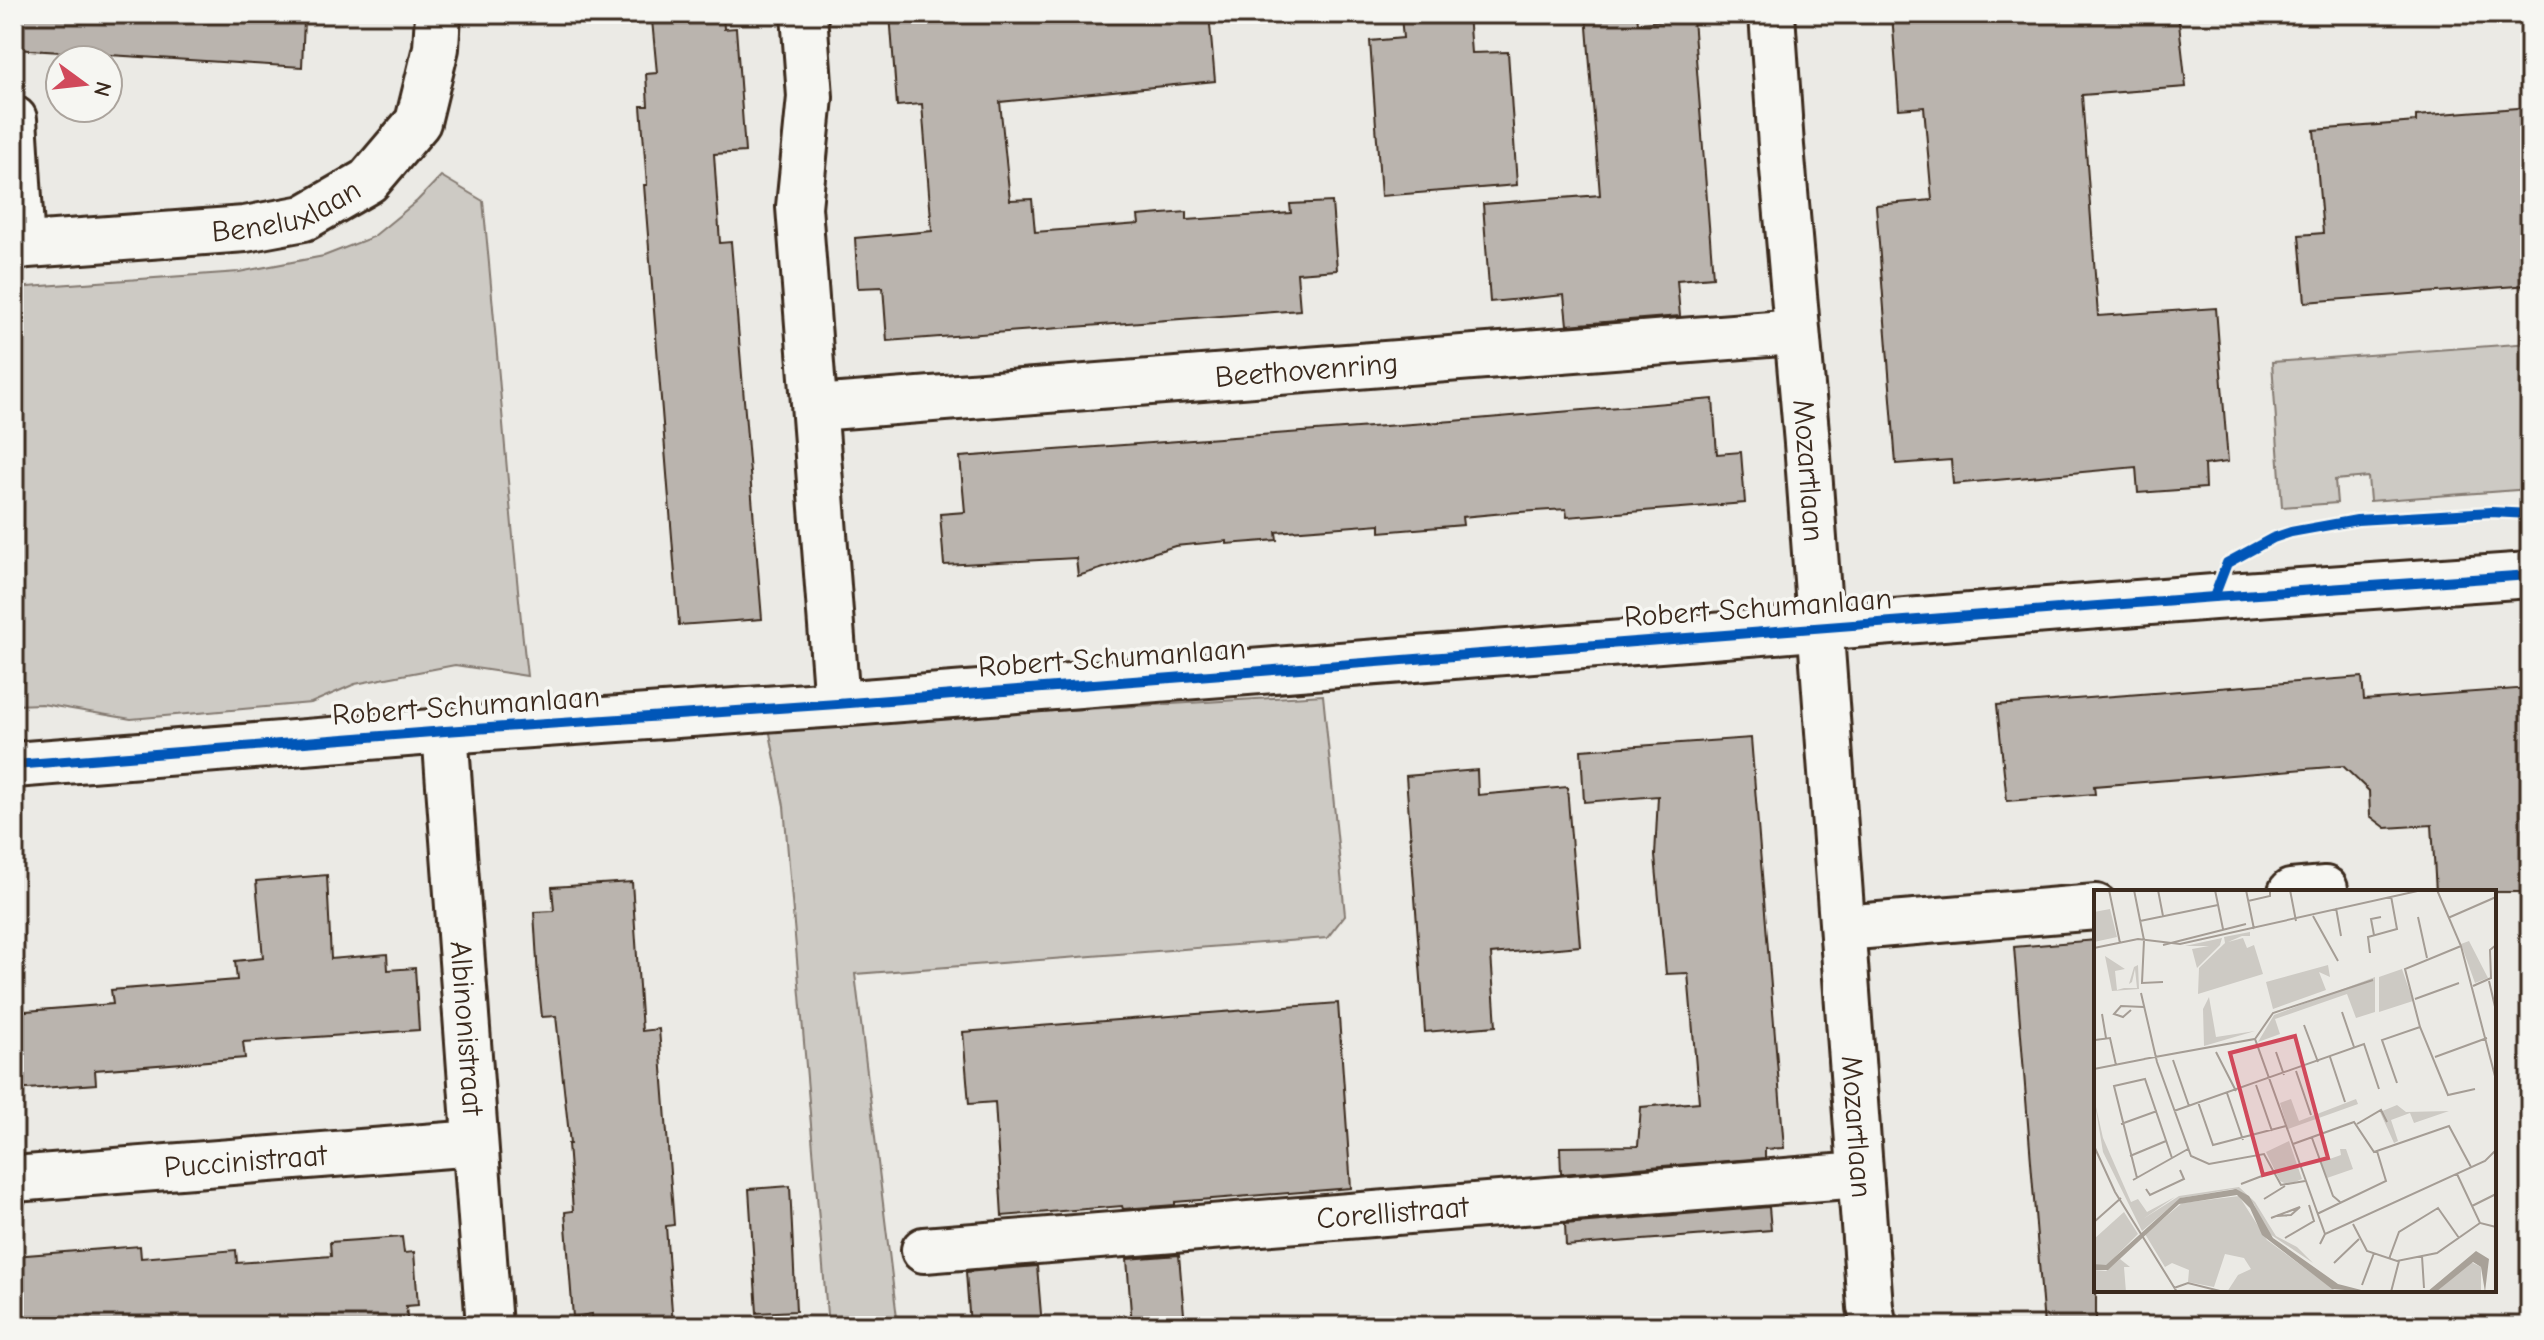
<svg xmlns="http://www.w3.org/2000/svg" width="2544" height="1340" viewBox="0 0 2544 1340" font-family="'Comic Neue',sans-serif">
<rect width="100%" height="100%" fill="#ebeae5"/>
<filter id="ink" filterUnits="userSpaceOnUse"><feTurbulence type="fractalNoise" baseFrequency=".0125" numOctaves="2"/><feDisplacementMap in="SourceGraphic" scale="16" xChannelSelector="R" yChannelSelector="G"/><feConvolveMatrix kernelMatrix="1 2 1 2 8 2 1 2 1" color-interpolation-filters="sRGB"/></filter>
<g filter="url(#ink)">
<g fill="#cdcac4" stroke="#847a71" stroke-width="2">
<path d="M441 176 483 201C499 359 509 518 527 676L455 665 355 684 311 703 131 719 42 704 14 705V288L239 272 324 256 373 237 417 201Z"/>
<polygon points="2530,343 2530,489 2370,501 2368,477 2335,480 2337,503 2282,507 2272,362"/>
<polygon points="1323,695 1345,915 1327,938 855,974 898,1326 828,1326 784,806 769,728"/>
</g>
<g fill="#bab4ae" stroke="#3b2a1e" stroke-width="2">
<polygon points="14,14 240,14 304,20 302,67 14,49"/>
<polygon points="659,14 723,14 724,29 736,28 745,152 714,154 720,243 731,242 762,619 679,625 644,185 647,185 641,106 648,106 646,74 657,73 652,20 660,20"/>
<polygon points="890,14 1209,14 1215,81 1000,102 1010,200 1032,199 1035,232 1139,224 1138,216 1187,212 1187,220 1291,213 1290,204 1332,202 1337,270 1297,273 1300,310 887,341 883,287 858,288 855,238 932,231 922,104 897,106"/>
<polygon points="1442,14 1468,14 1471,53 1508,52 1517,185 1381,196 1370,41 1403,38 1401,17"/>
<polygon points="1586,14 1637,14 1638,23 1693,19 1713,277 1677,280 1680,316 1567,325 1564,295 1490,302 1483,204 1600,195"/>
<polygon points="1892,14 2178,14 2186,87 2082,95 2098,316 2216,308 2228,462 2204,465 2205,488 2138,493 2136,467 1953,484 1951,460 1896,464 1876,205 1932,200 1924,107 1899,109"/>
<polygon points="2530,107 2530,285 2305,302 2299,235 2323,233 2314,130 2416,122 2416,116"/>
<polygon points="1713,399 1717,454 1741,452 1745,503 1567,517 1566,509 1505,513 1462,517 1463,525 1380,532 1380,524 1276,532 1277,540 1227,544 1227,541 1175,546 1078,576 1076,558 944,565 940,514 965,512 960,457 1453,421"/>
<polygon points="2362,677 2364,700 2530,688 2530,892 2436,892 2432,825 2386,828 2370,816 2369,791 2343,766 2094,786 2095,794 2007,801 1997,705"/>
<polygon points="1751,738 1784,1148 1765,1149 1765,1158 1561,1174 1560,1147 1638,1146 1641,1107 1699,1102 1688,973 1666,974 1655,856 1658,796 1584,802 1581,750"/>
<polygon points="1477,770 1478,795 1567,787 1580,946 1491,954 1496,1026 1425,1032 1406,776"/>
<polygon points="327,875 331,959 387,954 388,970 415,968 419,1030 243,1042 245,1058 95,1070 96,1084 14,1090 14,1012 113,1004 111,990 237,980 235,961 263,958 256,881"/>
<polygon points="632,882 642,1031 659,1029 674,1225 666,1226 673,1326 593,1326 592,1314 573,1317 565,1212 573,1211 568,1144 570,1144 556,1016 542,1017 538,978 534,912 554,911 552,887"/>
<polygon points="2096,940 2096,1326 2044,1326 2014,947"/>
<polygon points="1338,1003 1351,1188 1175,1202 1175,1205 1123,1209 1122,1206 1002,1216 995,1102 969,1104 963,1032"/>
<polygon points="790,1186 796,1311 757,1313 749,1189"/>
<polygon points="1769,1207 1771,1230 1566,1246 1565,1224"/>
<polygon points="402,1237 404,1253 414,1252 418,1305 406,1306 408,1326 256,1326 255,1321 182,1326 14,1326 14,1256 140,1246 141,1258 236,1250 237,1263 331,1256 330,1242"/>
<polygon points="1179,1255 1185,1326 1132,1326 1127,1259"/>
<polygon points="1037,1266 1042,1326 970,1326 966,1272"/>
</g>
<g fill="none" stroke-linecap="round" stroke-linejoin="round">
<g stroke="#3b2a1e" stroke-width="50">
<g id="street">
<polyline points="804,14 810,97 799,207 837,704"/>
<path id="s1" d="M1772 14 1781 146 1807 443 1870 1307 1874 1326"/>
<polyline points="14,119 22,246"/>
<path id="s2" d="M14 246 245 229 304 218 368 181 418 122 436 48 438 14"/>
<path id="s3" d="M816 408 1796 332"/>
<path id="s4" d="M445 731 489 1326"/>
<polyline points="2291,892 2325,889"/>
<polyline points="1843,928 2096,907"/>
<path id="s5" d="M14 1179 475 1143"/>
<path id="s6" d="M924 1250 1860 1175"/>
</g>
</g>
<g stroke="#3b2a1e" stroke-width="50">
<polyline id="secondary" points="14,765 445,731 837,704 2214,597 2530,575"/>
</g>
<use href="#street" stroke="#f6f6f2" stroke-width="44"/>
<use href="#secondary" stroke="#f6f6f2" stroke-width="44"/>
<g stroke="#f6f6f2" stroke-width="15">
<g id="cycleway">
<polyline points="2214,597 2227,563 2273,538 2291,532 2357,520 2491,512 2530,514"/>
<polyline points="14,765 445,731 837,704 2214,597 2530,575"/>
</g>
</g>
<use href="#cycleway" stroke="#0057b8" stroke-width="10"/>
</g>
</g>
<g text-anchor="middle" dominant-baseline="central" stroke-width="7" stroke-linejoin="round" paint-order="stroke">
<g font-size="30" fill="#3b2a1e" stroke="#f6f6f2">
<text stroke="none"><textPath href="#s2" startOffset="276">Beneluxlaan</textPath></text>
<text stroke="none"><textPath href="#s3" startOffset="492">Beethovenring</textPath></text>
<text stroke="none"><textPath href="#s1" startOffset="458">Mozartlaan</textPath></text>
<text transform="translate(1758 608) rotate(-4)">Robert Schumanlaan</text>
<text transform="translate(1112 658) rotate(-4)">Robert Schumanlaan</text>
<text transform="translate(466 706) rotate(-4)">Robert Schumanlaan</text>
<text stroke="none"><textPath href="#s4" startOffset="298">Albinonistraat</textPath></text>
<text stroke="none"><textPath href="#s1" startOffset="1116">Mozartlaan</textPath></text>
<text stroke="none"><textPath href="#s5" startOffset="232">Puccinistraat</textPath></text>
<text stroke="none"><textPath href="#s6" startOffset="470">Corellistraat</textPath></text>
</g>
</g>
<g transform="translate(2094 890)">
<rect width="402" height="402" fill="#ebeae5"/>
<path d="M16 19 23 47 0 52V22ZM156 42V46H148L134 52 149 48 153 58 160 55 169 84 104 104 105 78 131 53 130 47ZM128 48 126 55 103 78 98 59 115 56H91ZM375 51 394 88 381 93 367 54ZM11 66 31 79 21 81 23 100 30 98H43L41 79 38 92 35 94 40 77 44 75 45 99 18 101ZM234 75 236 87 225 82 232 100 179 119 172 92ZM308 79 319 111 285 122V87ZM281 87V122L262 128 253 104 181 129 186 144 164 152 180 125ZM115 107 122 147 161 141 110 156 109 119ZM0 208 9 248 37 312 44 309 53 322 81 307 49 329 85 306 145 297 161 312 182 346 203 357 219 373 173 342 160 314 139 299 87 308 48 341 9 262ZM197 209 205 231 262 209 264 214 194 239 186 213ZM303 215 312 222 355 221 320 233 316 223 297 230 304 251 300 253 286 222ZM195 251 208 289 194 295 186 291 172 262ZM246 259H252L259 279 233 288 227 272 247 265ZM145 306 173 350 243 402H133L144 385 157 379 150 368 131 364 120 397 94 392 95 380 78 373 71 377 51 344 88 313ZM30 322 44 344 12 376 0 374V349ZM26 369 36 377H30L32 402H0V380L12 381ZM377 372 387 377V402H342Z" fill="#cdcac4"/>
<path d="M142 299 155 306 179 348 244 394 275 402 238 399 168 345 156 318 143 305 85 314 14 380H0V374L12 375 86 308ZM382 361 395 369 391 402 387 377 379 372 342 402H333Z" fill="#a8a198"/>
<path fill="none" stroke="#a59d95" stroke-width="2" d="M15 0 26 53M40 0 50 50 48 93 69 92M64 0 69 26M121 0 129 39M152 0 160 39M196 0 202 31M343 0 367 56 402 190M154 11 176 6V0M242 18 247 46M219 26 244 71M324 27 333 68M354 28 402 7M46 31 124 15M280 45 277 29 287 27M69 55 152 34M367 56 311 79 326 137 354 205 381 199M0 58 44 49 86 54 328 0M276 63 274 47 303 39 297 6M395 91 402 121M379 96 397 88 396 60 402 55M47 103 63 172 97 266 115 274 170 264 187 295 211 291M321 109 365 93M37 120 29 127 20 124 27 116 50 117M248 122 260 157M8 124 12 148M210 135 224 172M161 149 179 123 279 90M1 150 16 148 22 175M122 162 142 201M182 162 190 185M236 167 251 212M341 167 393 148M50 169 161 149 231 344M79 170 95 216M0 179 51 169M202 181 217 225M303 193 288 150 326 137M162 195 178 241M133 203 149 250M104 212 119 255 192 236M80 221 270 154 285 199M27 234 63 221M263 234 287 220 293 232M218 248 239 306 246 312M199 254 260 232 280 262 355 236 377 277M0 256 21 302 83 402M36 266 72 251M363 284 386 333 402 337M43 288 20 196 51 189 78 268M39 290 94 259M147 294 181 281M52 299 56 305 90 289 86 280M170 309 191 296M378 316 402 304M223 324 292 291 283 261M177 328 206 317 197 325 183 326M0 332 27 308M259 334 273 361 303 371 343 363 386 333M191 348 220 331 215 315M226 354 231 344 391 271 402 260M328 366 330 398M295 369 305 342 344 318 365 348M240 373 265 349M268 395 280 363M80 398 94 393 130 402M297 402 305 371"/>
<path fill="#d1495b" fill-opacity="0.15" stroke="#d1495b" stroke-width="4" d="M201 146 234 268 169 285 136 163Z"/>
<rect width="402" height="402" fill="none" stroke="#3b2a1e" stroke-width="4"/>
</g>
<rect width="2544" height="1340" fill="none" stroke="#f6f6f2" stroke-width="48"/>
<rect x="24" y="24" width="2496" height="1292" fill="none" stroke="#3b2a1e" stroke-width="3" filter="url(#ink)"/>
<g transform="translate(84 84) rotate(105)"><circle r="38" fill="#f6f6f2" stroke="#aba49d" stroke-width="2"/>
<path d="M0-6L14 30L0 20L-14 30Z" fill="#d1495b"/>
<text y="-12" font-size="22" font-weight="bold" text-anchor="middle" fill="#3b2a1e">N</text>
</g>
</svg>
